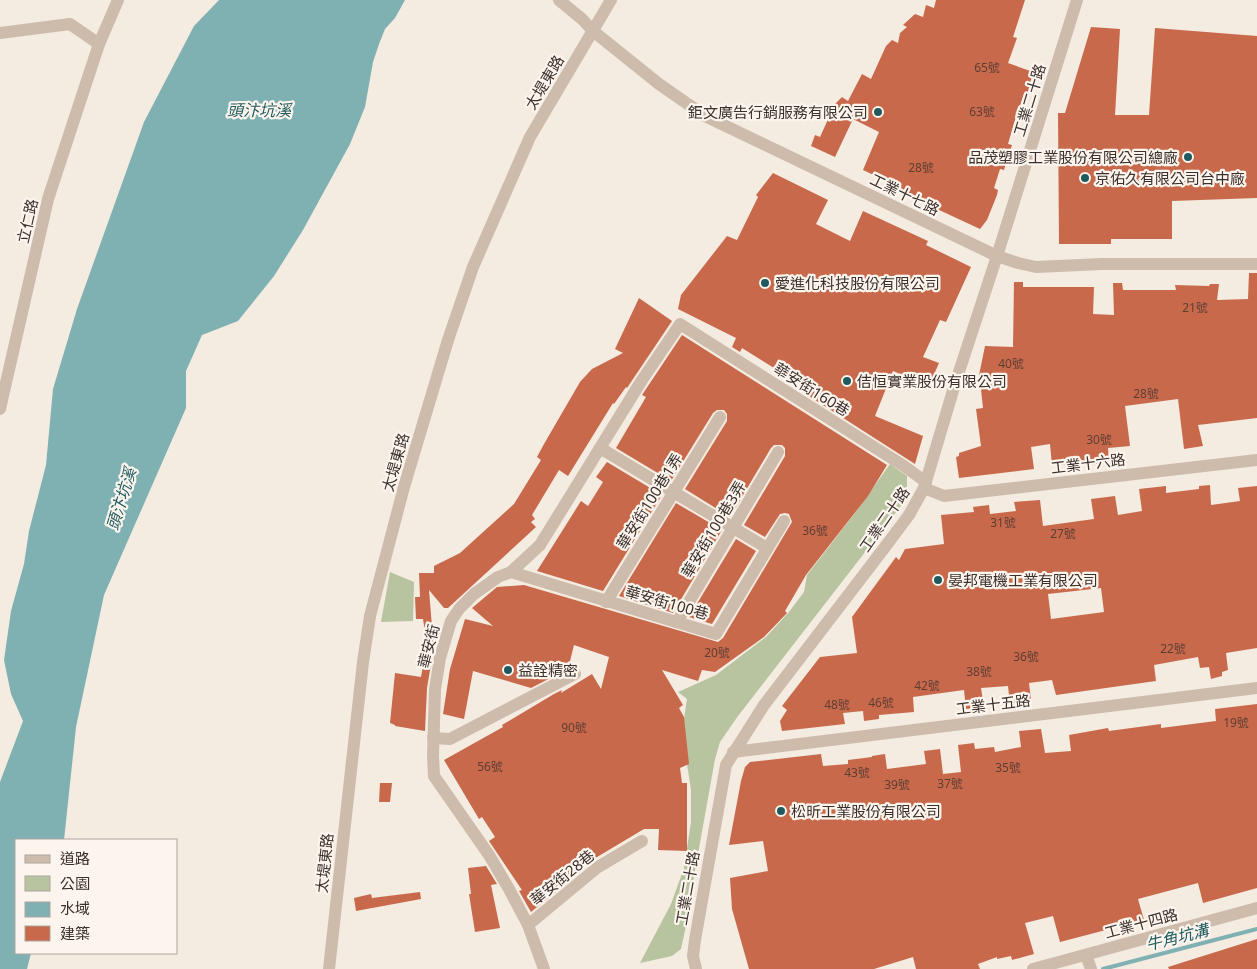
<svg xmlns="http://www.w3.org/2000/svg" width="1257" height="969" viewBox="0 0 1257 969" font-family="'Noto Sans','Noto Sans TC',sans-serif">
<rect width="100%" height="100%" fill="#f4ebe1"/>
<g fill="#b8c4a0">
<polygon points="890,464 907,476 907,498 738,716 720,742 715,759 693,882 693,894 681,949 672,956 640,963 671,904 684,868 691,822 691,790 682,732 687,699 678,692 716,675 766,637 789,612 804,592 807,575 855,513"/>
<polygon points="390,572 414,582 413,621 381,622"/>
</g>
<polygon fill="#7fb0b2" points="219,0 405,0 395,18 385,29 379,44 373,62 365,107 350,144 303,230 274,276 238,321 202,335 186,371 186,408 104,595 76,727 64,840 16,840 16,953 31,953 27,969 0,969 0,782 23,721 11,694 4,660 11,611 24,564 29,531 46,465 53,389 77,309 144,122 194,26"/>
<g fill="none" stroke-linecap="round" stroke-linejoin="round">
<polyline stroke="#7fb0b2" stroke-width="4" points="1103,969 1257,929"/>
</g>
<g fill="#c8694b" fill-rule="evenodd">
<polygon points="936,0 1025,0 1013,37 1017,38 1008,63 1033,72 1027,95 1024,94 1014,123 1008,144 1012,145 1004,170 1000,169 994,188 998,190 997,195 987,220 980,229 937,209 921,197 919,199 894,187 895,185 863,170 879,132 853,119 835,157 811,146 815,135 820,137 835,104 842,97 848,101 862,74 871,79 886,46 892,40 898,43 900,33 907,27 903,25 915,14 923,17 926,5 934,8"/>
<polygon points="1091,27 1120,29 1115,115 1149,115 1155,28 1257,36 1257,198 1172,201 1172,239 1111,239 1111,244 1059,244 1058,113 1065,113"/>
<polygon points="773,173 828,200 816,224 850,241 863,211 928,241 926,245 971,267 946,322 940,320 923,357 939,363 929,386 893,371 875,416 923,436 915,464 801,391 803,386 742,348 740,352 732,347 736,338 678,309 681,295 727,236 737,240 758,197 756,195"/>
<polygon points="1249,273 1257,273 1257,418 1198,425 1203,446 1184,449 1178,399 1125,406 1130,446 1108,448 1109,462 1089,465 1089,463 1052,465 1050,444 1031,447 1034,469 959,478 956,457 959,456 959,453 981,446 976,409 983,408 980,380 978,380 985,346 1013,347 1014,282 1023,282 1023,287 1094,287 1093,314 1114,315 1113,283 1122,283 1123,290 1176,290 1175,285 1209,286 1210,284 1219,284 1217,300 1248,299"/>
<polygon points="639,298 672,321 627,388 626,387 614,404 613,403 568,476 559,470 532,515 535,519 531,522 536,527 448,608 444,608 429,590 433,639 435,640 427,688 425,731 395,726 395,725 390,723 395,673 421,677 427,645 423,619 416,619 415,597 420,597 419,573 434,573 434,566 460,553 514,504 541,460 537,457 544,444 580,382 592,369 623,353 615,349"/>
<polygon points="682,335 887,465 868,496 806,575 785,611 787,613 764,637 715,672 702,670 698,681 662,670 683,705 679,708 684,717 689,764 680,768 682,783 687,783 687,851 658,850 659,829 644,829 582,866 580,872 531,912 519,891 522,890 489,841 495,837 482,817 479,819 444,760 503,727 502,725 554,694 562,690 561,693 592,674 601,689 609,657 574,645 568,669 531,688 473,671 464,719 443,714 450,669 465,619 493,626 472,608 497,587 524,585 718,642 723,638 792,522 789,514 785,513 780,514 765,537 744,525 785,456 785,448 782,445 774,445 771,448 730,517 685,489 727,421 727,414 724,410 717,410 713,413 671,481 616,448 646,397 642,395"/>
<polygon points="607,462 662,495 603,591 537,571 581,501 588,506 603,482 596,477"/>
<path d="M1210 485 1211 505 1240 501 1238 488 1257 486V648L1226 653 1228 670 1222 672V676L1211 679 1209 667 1200 668 1198 657 1154 665 1156 681 1056 695 1052 680 1029 683 1031 701 1010 704 1008 686 981 688 984 707 966 709 964 690 913 697 914 712 879 715V719L864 721 863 711 843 713 845 724 782 731 780 721 787 710 782 706 820 657 857 653 852 617 896 557 899 560 905 549 944 544 941 515 974 512 973 507 989 505 990 514 1016 511 1014 502 1040 500 1043 526 1094 519 1091 499 1115 496 1118 515 1142 511 1139 489 1166 486V493L1199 489V486ZM1101 588 1104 612 1051 619 1048 594Z"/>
<polygon points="676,503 722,530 673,613 619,596"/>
<polygon points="736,539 756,551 712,624 689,617"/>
<polygon points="1257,704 1257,888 1203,903 1198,883 1138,899 1144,920 1060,942 1053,916 1025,923 1034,954 1012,960 1011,956 997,959 997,957 978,964 980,969 916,969 913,957 874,969 749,969 732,909 730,878 768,871 763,841 729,845 741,781 745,767 750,762 821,754 823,766 848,764 848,760 872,757 872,756 885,754 887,769 926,764 924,751 940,749 943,774 961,772 958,745 974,743 975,749 994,747 995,752 1021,747 1019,731 1041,729 1045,753 1071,751 1069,735 1108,728 1109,731 1161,724 1161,728 1216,721 1215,709"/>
<polygon points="380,783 392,783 390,802 379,802"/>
<polygon points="486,866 497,884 491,885 500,928 475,932 469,894 471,894 468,868"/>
<polygon points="420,892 421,899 356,911 354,898 371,894 372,898"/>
<polygon points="1257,939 1257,969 1169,969 1168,967"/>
</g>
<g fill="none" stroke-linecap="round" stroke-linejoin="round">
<g stroke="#cdbbac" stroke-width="12">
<polyline points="559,0 582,19 593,31 659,84 705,116 997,256 1018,263 1036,267 1102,264 1257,264"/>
<polyline points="0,33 70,24 99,44"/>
<polyline points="0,409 48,199 99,44 118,0"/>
<polyline points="600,448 767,548"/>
<polyline points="924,488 944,496 1257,460"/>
<polyline points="511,572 716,634 784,521"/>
<polyline points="606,602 720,417"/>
<polyline points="677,622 778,452"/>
<polyline points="433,738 450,739 575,674"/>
<polyline points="733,752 1257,688"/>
<polyline points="528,925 598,867 642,841"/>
<polyline points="1086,955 1091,969"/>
<polyline points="329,969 363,662 370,616 404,487 448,340 473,267 530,137 611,0"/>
<polyline points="544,969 528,925 509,889 489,855 434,776 433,756 435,689 440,658 451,621 459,609 474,594 498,577 511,572 540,545 642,380 680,324 904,466 926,482"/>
<polyline points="696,969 693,956 695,940 726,765 764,705 885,547 909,515 924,488 955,384 997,256 1077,0"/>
<polyline points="1033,969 1257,908"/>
</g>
</g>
<g fill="#1f5a5e" stroke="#fbf5ee" stroke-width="2">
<circle cx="878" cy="112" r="5"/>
<circle cx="1188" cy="157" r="5"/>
<circle cx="1085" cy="178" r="5"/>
<circle cx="765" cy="283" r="5"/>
<circle cx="847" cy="381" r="5"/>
<circle cx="938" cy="580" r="5"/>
<circle cx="508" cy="670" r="5"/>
<circle cx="781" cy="811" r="5"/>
</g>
<g text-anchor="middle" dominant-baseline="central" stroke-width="4.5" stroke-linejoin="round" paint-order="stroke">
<g font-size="12" fill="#5e3e33">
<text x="987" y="67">65號</text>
<text x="982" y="111">63號</text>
<text x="921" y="167">28號</text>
<text x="1195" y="307">21號</text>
<text x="1011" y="363">40號</text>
<text x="1146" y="393">28號</text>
<text x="1099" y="439">30號</text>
<text x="1003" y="522">31號</text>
<text x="815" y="530">36號</text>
<text x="1063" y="533">27號</text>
<text x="1173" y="648">22號</text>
<text x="717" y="652">20號</text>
<text x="1026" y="656">36號</text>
<text x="979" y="671">38號</text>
<text x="927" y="685">42號</text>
<text x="881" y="702">46號</text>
<text x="837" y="704">48號</text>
<text x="1236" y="722">19號</text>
<text x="574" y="727">90號</text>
<text x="490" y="766">56號</text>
<text x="1008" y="767">35號</text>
<text x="857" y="772">43號</text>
<text x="950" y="783">37號</text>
<text x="897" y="784">39號</text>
</g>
<g font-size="15" fill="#3b302b" stroke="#fbf5ee">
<text transform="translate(544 82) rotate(-59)">太堤東路</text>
<text transform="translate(1029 100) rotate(-73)">工業二十路</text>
<text transform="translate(905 194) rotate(26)">工業十七路</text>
<text transform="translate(27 221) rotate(-77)">立仁路</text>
<text transform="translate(812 389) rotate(32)">華安街160巷</text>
<text transform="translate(395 462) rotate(-74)">太堤東路</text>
<text transform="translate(1088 463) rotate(-7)">工業十六路</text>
<text transform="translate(649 501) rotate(-58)">華安街100巷1弄</text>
<text transform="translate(884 519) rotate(-55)">工業二十路</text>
<text transform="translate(713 529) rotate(-59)">華安街100巷3弄</text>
<text transform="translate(667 602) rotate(16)">華安街100巷</text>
<text transform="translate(428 646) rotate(-76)">華安街</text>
<text transform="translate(993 704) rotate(-7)">工業十五路</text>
<text transform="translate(324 863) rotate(-84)">太堤東路</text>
<text transform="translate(562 877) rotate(-39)">華安街28巷</text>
<text transform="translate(687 888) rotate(-80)">工業二十路</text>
<text transform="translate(1141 923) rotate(-15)">工業十四路</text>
</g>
<g font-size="15" fill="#3b302b" stroke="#fbf5ee" text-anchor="start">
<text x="868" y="112" text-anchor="end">鉅文廣告行銷服務有限公司</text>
<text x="1178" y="157" text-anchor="end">品茂塑膠工業股份有限公司總廠</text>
<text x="1095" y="178">京佑久有限公司台中廠</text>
<text x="775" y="283">愛進化科技股份有限公司</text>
<text x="857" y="381">佶恒實業股份有限公司</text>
<text x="948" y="580">晏邦電機工業有限公司</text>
<text x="518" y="670">益詮精密</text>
<text x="791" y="811">松昕工業股份有限公司</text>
</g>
<g font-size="16" font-style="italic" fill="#1f5a5e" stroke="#fbf5ee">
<text x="259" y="110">頭汴坑溪</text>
<text transform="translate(121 499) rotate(-73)">頭汴坑溪</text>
<text transform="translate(1177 937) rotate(-14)">牛角坑溝</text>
</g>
</g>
<rect x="15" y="839" width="162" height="115" fill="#fbf5ee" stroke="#aea6a0"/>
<rect x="25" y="855" width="25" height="8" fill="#cdbbac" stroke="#aea6a0"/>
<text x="60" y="864" font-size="15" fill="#3b302b">道路</text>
<rect x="25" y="876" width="25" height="15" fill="#b8c4a0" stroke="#aea6a0"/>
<text x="60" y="889" font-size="15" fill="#3b302b">公園</text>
<rect x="25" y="902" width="25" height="15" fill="#7fb0b2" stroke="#aea6a0"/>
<text x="60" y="914" font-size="15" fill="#3b302b">水域</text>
<rect x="25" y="926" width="25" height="15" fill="#c8694b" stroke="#aea6a0"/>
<text x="60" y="939" font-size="15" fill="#3b302b">建築</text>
</svg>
